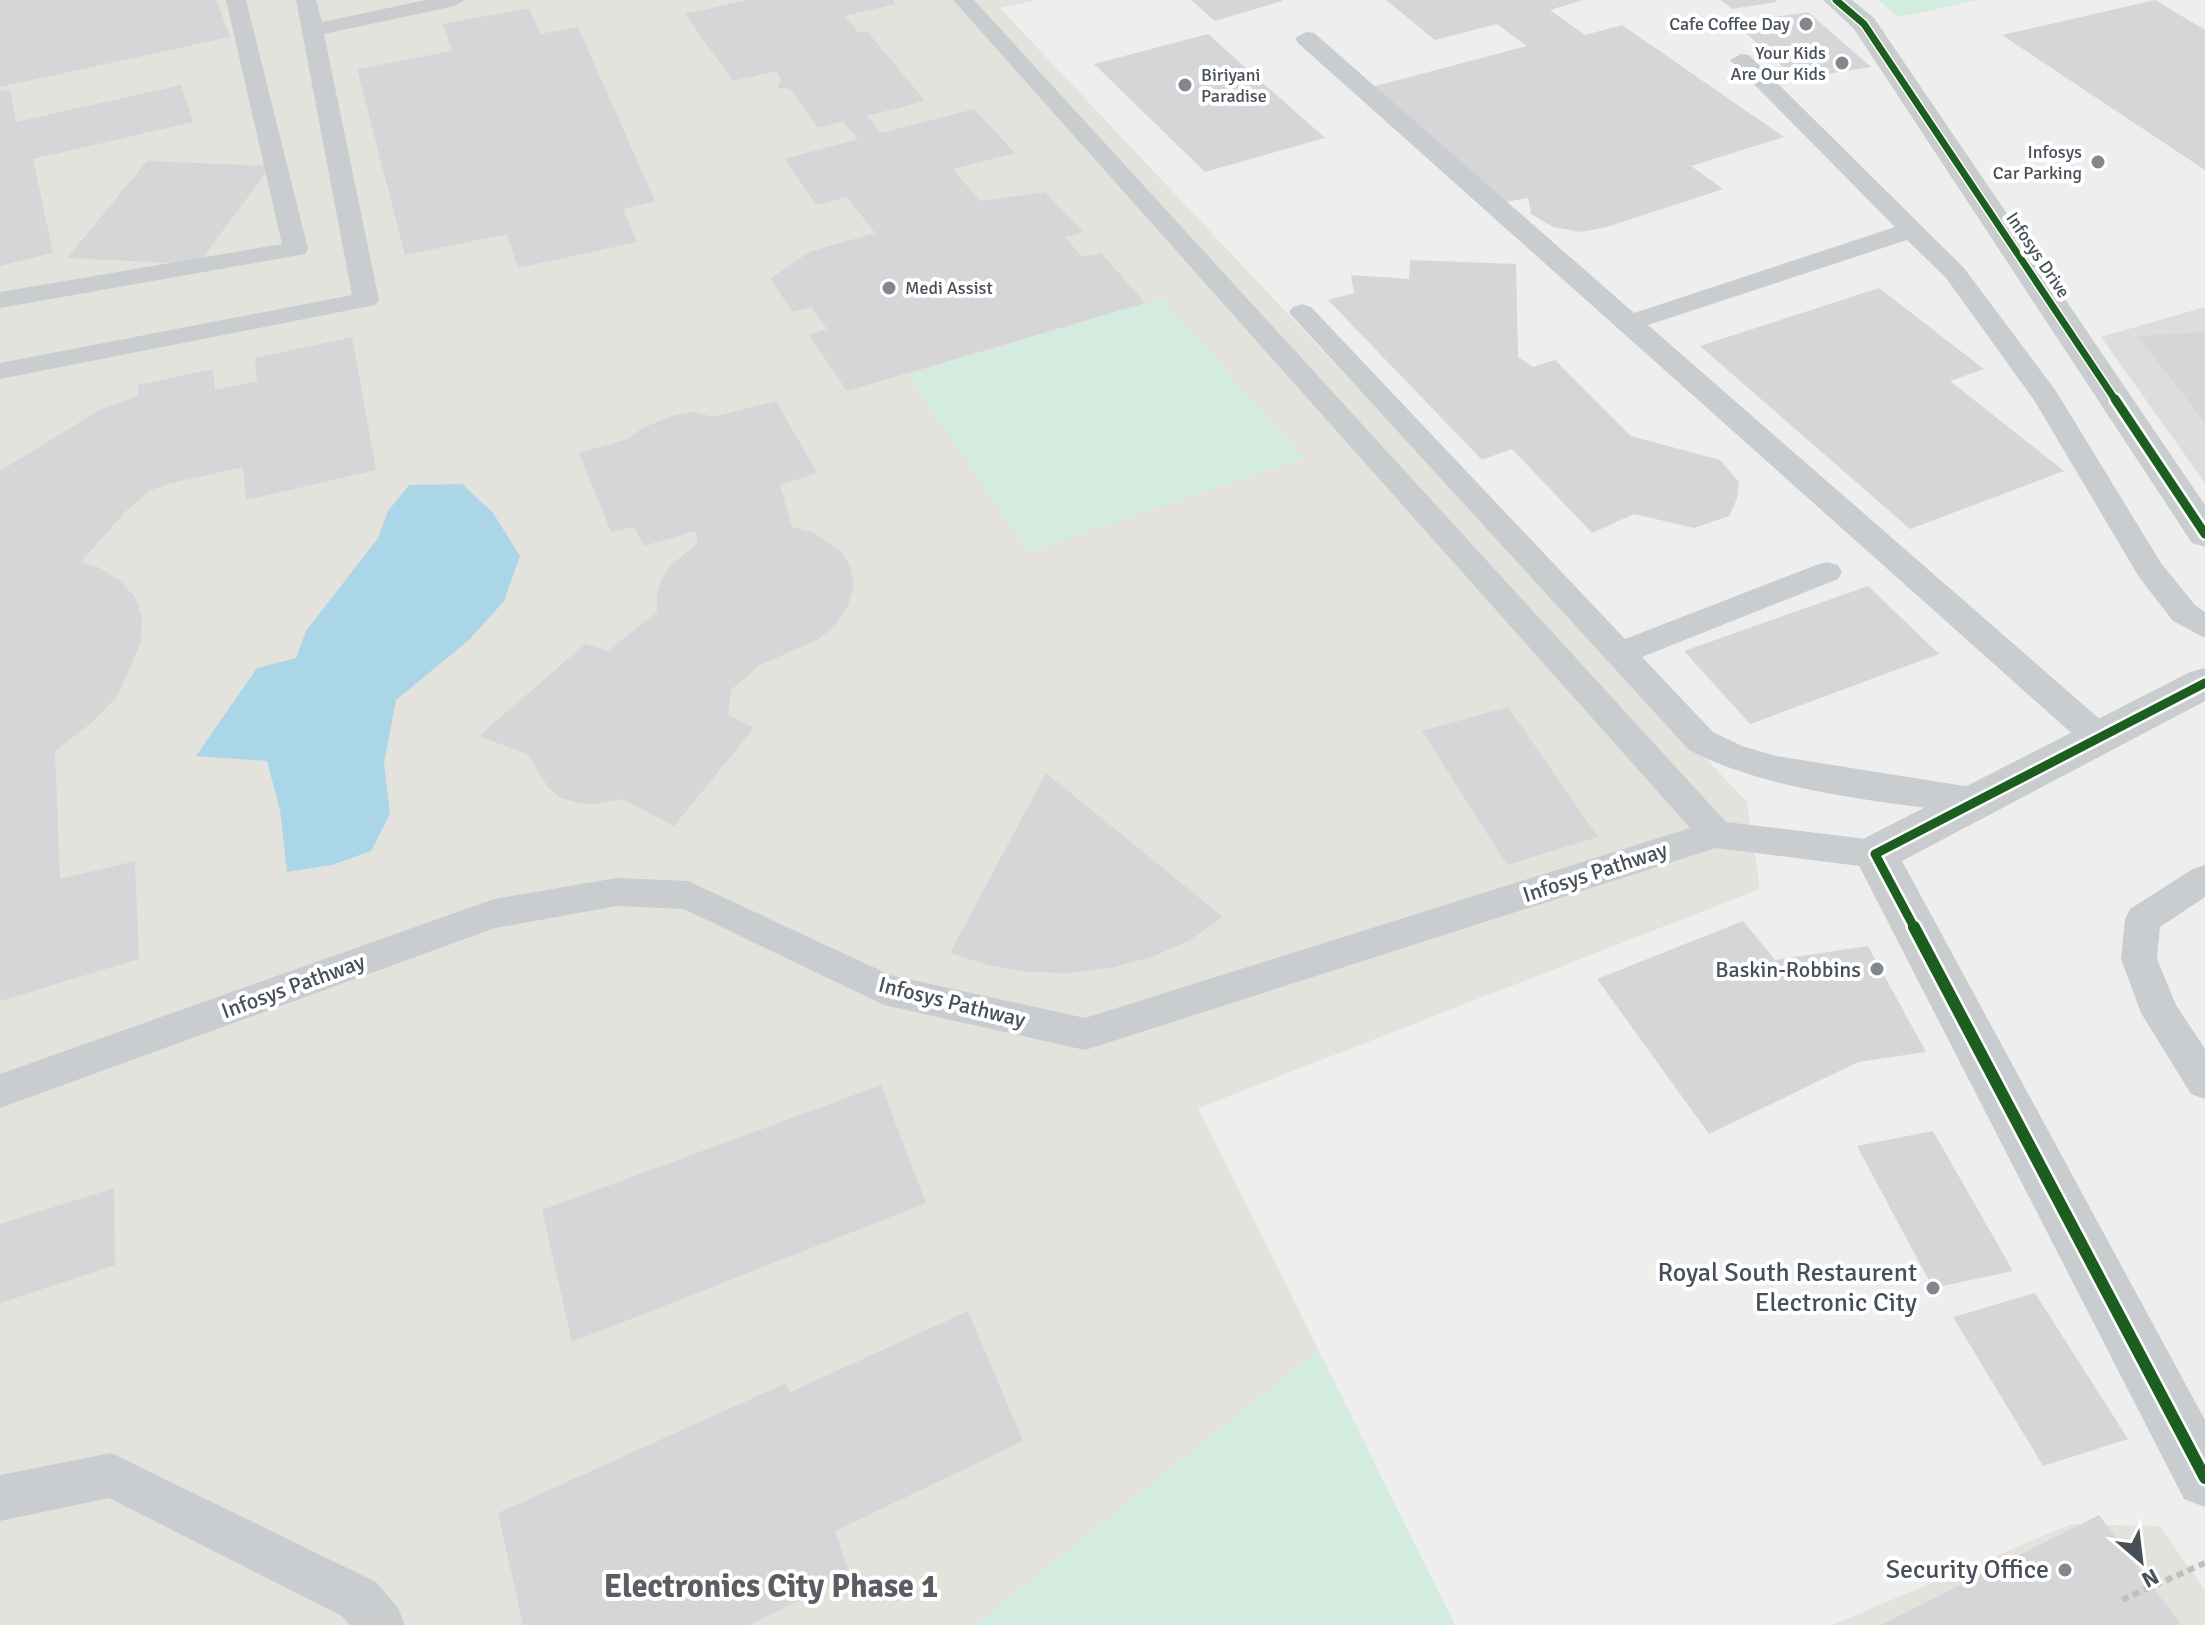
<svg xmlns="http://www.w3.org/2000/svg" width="2205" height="1625" viewBox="0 0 2205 1625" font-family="Signika,sans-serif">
<rect width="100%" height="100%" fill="#efeeee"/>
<g fill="#e4e2dc">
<polygon points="0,0 1036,0 1000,8 1747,802 1760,889 1198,1108 1455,1625 0,1625"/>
<polygon points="2071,1524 2160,1526 2205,1591 2205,1625 1832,1625"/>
</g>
<polygon fill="#ddd" points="2205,307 2205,483 2101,337"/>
<g fill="#d4ecdf">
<polygon points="1878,0 1978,0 1899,17"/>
<polygon points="1162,298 1304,458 1029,552 907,375"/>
<polygon points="1318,1350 1455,1625 974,1625"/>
</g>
<polygon fill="#abd6e8" points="462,484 493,513 520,556 504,601 469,640 396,700 384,763 390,814 371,851 332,865 287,872 280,810 267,761 196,756 257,668 296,658 306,631 378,538 388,511 409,485"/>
<g fill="#d6d6d8">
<polygon points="0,0 216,0 230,37 0,87"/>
<polygon points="747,0 893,0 896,4 845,16 859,33 867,31 925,101 867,116 881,133 974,109 1015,153 953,169 980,201 1045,192 1083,232 1065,237 1082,257 1101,253 1145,303 847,391 809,335 827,329 811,307 793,312 770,279 809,252 875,233 847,197 817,205 784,159 858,139 843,121 818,128 790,89 778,88 781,79 776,71 733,81 685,14"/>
<polygon points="1191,0 1282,0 1282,1 1215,21"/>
<polygon points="1386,0 1583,0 1550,10 1585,35 1622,25 1784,137 1691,166 1723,189 1607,227 1581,232 1553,227 1531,214 1528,198 1506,202 1372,87 1527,46 1497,24 1435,40"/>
<polygon points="1721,0 1776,0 1776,2 1732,9"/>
<polygon points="2155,0 2205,30 2205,170 2002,35"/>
<polygon points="529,8 540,34 578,27 655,201 623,209 637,242 518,268 507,234 405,255 357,69 452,51 443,24"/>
<polygon points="1808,12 1871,67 1796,79 1735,23"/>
<polygon points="1208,34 1325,138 1205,172 1094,64"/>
<polygon points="181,85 193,122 33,159 53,253 0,266 0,91 10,89 16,122"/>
<polygon points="147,161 271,166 198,264 67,258"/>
<polygon points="1410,260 1516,264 1518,357 1533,367 1555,360 1631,436 1720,460 1739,482 1737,499 1729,516 1694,528 1634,514 1592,533 1512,449 1482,460 1328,300 1354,293 1351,275 1409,279"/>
<polygon points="1879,288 1984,369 1950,381 2064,471 1910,529 1700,346"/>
<polygon points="2205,332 2205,423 2138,336"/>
<polygon points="352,337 376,470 246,500 243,467 168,484 149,491 125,512 81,562 98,567 119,580 135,597 142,618 141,642 118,695 94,721 55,751 60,879 135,861 139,959 0,1001 0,471 101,409 138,396 138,385 213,369 215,390 257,381 255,358"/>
<polygon points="776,401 817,473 780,485 792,527 812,532 840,551 850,565 854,585 848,606 836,624 819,639 760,665 731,690 728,715 754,728 674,826 622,799 598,804 578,803 559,797 548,787 527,754 479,736 585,644 608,651 657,612 657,594 661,580 670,566 698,543 695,531 644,546 634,527 611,532 579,453 628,439 642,428 675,415 696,412 713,417"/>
<polygon points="1868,586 1939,654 1750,724 1684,651"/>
<polygon points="1508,707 1598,837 1507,865 1422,731"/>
<polygon points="1046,773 1223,917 1190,940 1152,957 1111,968 1069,973 1027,972 988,965 950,953"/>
<polygon points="1743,921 1775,960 1868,946 1926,1052 1858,1062 1709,1134 1597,979"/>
<polygon points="881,1085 926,1203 572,1342 542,1210"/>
<polygon points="1933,1131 2013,1271 1933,1288 1857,1146"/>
<polygon points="114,1188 115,1265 0,1303 0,1224"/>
<polygon points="2035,1293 2128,1439 2043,1466 1953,1317"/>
<polygon points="968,1311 1023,1441 835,1531 850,1575 749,1625 523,1625 498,1513 786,1383 790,1392"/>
<polygon points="2099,1515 2181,1625 1881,1625"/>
</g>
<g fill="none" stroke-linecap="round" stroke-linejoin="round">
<polyline stroke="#b8c3c0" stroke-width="6" stroke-dasharray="7 5" stroke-linecap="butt" points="2122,1600 2205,1563"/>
<g fill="#cacdcf" fill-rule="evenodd">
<polygon points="226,0 246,0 308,249 305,254 0,308 0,292 282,244"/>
<polygon points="296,0 316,0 322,22 426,0 465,0 455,6 324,34 379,300 375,305 0,379 0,363 352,295"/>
<polygon points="953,0 974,0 1726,822 1875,840 1887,844 1892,854 1887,864 1875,868 1716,848 1085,1050 884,1005 684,909 617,906 495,928 0,1108 0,1074 494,899 617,878 688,881 890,975 1085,1018 1690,828"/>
<polygon points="1306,32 1314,33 1634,313 1895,227 1730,60 1741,54 1749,55 1964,268 2056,391 2161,563 2195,605 2205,612 2205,638 2173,621 2139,577 2034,400 1946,278 1907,240 1648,325 2111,729 2115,738 2111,747 2099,750 2087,747 1298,43 1295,38"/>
<path d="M1302 304 1311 307 1625 639 1816 565 1827 562 1838 565 1842 572 1838 579 1642 657 1713 732 1742 746 1776 756 1977 788 1989 792 1994 801 1989 810 1977 814 1958 812C1873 801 1765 790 1689 750L1293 317 1289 312 1293 307Z"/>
<polygon points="2205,865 2205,897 2160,927 2157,959 2176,1005 2205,1049 2205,1099 2191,1094 2141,1013 2121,959 2125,919 2130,909 2193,869"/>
<polygon points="111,1453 376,1582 398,1608 405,1625 350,1625 342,1616 109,1498 0,1521 0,1475"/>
</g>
<g fill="#cacdcf" fill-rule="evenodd">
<polygon points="1823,0 1852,0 1874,18 2205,505 2205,547 2192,543 1854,29"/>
<polygon points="2205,668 2205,701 1902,861 2205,1420 2205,1507 2184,1499 1853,854 1859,841 2190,672"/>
</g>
<g stroke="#fff" stroke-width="10">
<polyline id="cycleway-far2" points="1836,0 1864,24 2116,401"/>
</g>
<g stroke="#fff" stroke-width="14">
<g id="cycleway-far1">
<polyline points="2115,399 2205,534"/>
<polyline points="1915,929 1875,854 2205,683"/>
</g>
</g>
<g stroke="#fff" stroke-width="17">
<polyline id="cycleway" points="1914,927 2205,1478"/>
</g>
<use href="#cycleway-far2" stroke="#1b5e20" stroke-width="7"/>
<use href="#cycleway-far1" stroke="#1b5e20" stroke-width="9"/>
<use href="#cycleway" stroke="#1b5e20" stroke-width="12"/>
</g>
<g fill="#82878d" stroke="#fff" stroke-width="3">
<circle cx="1806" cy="24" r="8"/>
<circle cx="1842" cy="63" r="8"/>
<circle cx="1185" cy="85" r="8"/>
<circle cx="2098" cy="162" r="8"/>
<circle cx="889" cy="288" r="8"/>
<circle cx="1877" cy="969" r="8"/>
<circle cx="1933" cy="1288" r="8"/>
<circle cx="2065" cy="1570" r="8"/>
</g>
<g text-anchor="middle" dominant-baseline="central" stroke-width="8" stroke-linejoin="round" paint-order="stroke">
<g font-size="18" fill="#474f59" stroke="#fff" text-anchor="end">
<text x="1790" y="24">Cafe Coffee Day</text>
<text x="1826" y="53">Your Kids<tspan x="1826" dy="21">Are Our Kids</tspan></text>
<text x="1201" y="75" text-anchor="start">Biriyani<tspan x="1201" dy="21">Paradise</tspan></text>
<text x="2082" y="152">Infosys<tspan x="2082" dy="21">Car Parking</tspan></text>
<text x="905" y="288" text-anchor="start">Medi Assist</text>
</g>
<g font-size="18" fill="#474f59" stroke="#fff">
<text transform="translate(2038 255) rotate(56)">Infosys Drive</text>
</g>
<g font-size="22" fill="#474f59" stroke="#fff">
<text transform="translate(1595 872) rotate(-18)">Infosys Pathway</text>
<text transform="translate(293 986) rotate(-20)">Infosys Pathway</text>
<text transform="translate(952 1002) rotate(14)">Infosys Pathway</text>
</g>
<g font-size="22" fill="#474f59" stroke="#fff" text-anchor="end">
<text x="1861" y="969">Baskin-Robbins</text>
</g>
<g font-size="26" fill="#474f59" stroke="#fff" text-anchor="end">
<text x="1917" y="1273">Royal South Restaurent<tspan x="1917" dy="30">Electronic City</tspan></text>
<text x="2049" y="1570">Security Office</text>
</g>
<g font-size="32" font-weight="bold" fill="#5a5d62" stroke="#fff">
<text x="771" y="1586">Electronics City Phase 1</text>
</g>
</g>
<g transform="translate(2141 1561) rotate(152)" stroke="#ffffff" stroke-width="6" paint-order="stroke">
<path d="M0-6L14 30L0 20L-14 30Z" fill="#474f59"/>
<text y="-12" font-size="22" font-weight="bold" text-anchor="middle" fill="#474f59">N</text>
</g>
</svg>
